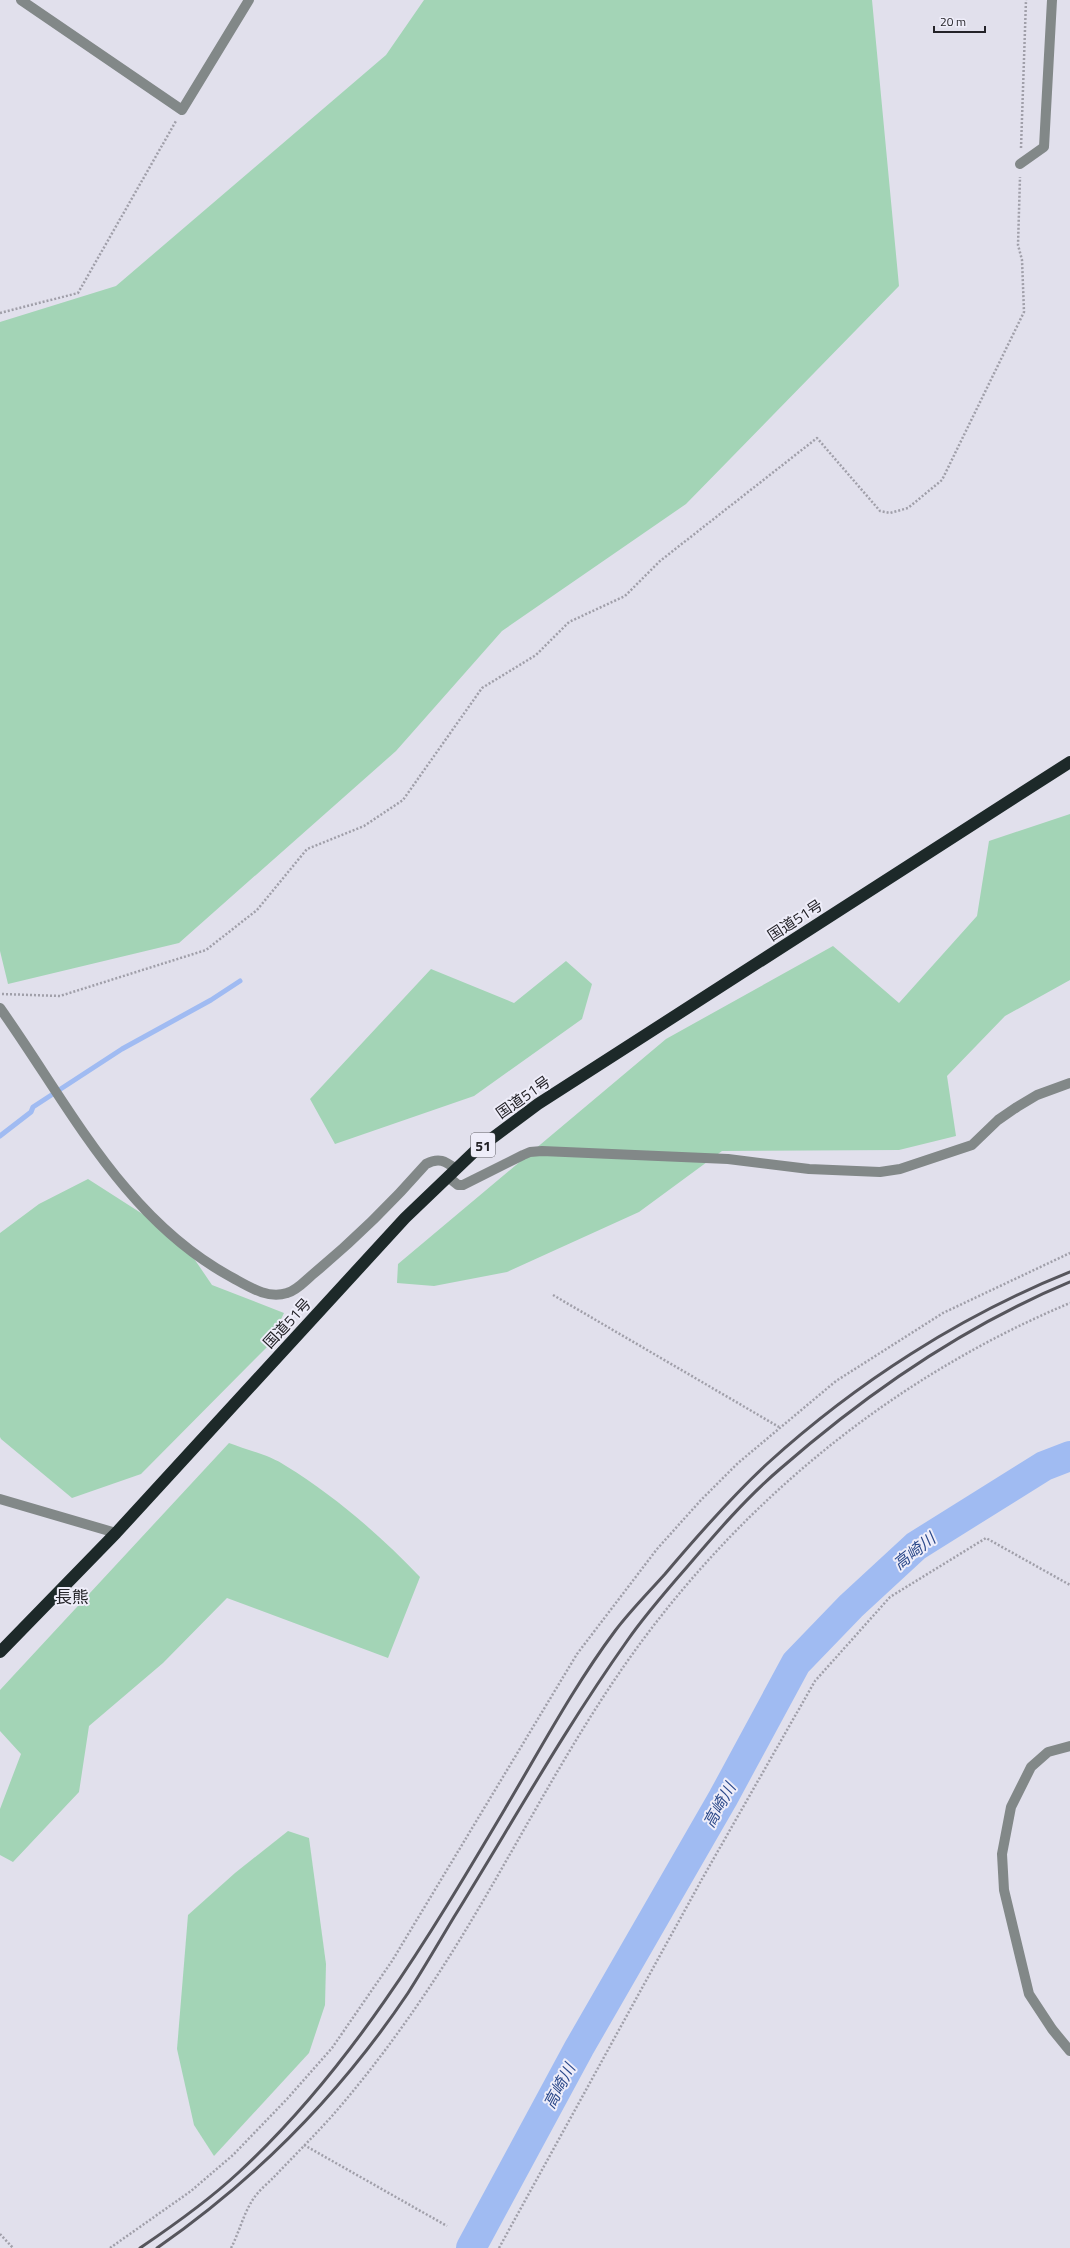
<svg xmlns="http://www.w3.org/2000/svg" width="1070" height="2248" viewBox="0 0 1070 2248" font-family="'Titillium Web','Noto Sans JP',sans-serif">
<rect width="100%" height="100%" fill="#e1e0ec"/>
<g fill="#a3d4b6">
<polygon points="424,0 872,0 899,286 686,504 502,631 396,751 179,943 8,984 0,951 0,322 116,286 386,55"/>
<polygon points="1070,814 1070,980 1005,1016 947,1076 956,1136 899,1150 722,1151 639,1212 507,1272 434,1286 397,1283 398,1264 666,1039 833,946 899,1003 977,916 989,841"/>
<polygon points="566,961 592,984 582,1019 474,1096 335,1144 310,1099 431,969 514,1003"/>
<polygon points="88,1179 180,1238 212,1285 284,1313 268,1346 141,1474 72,1498 1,1439 0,1437 0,1233 39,1204"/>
<path d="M229 1443C247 1450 270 1455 286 1466 335 1496 381 1536 420 1577L388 1658 227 1598 163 1663 89 1726 79 1792 13 1862 0 1855V1809L21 1754 0 1731V1690Z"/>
<polygon points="288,1831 309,1838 326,1964 325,2005 309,2053 214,2156 194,2125 177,2049 188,1915 235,1873"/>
</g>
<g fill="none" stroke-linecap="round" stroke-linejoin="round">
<polyline stroke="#a0bbf2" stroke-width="5" points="0,1136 31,1112 33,1107 122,1049 211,1000 240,981"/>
<polyline stroke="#a0bbf2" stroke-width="30" points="471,2248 579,2048 723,1798 796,1663 851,1606 916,1546 1044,1466 1070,1456"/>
<g stroke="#a09fa9" stroke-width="2.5" stroke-dasharray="2 2" stroke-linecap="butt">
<polyline points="1021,148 1026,0"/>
<polyline points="0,313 78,293 176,121"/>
<polyline points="2,994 60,996 206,950 257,910 307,849 364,826 403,800 482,688 536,655 569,622 625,596 660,561 817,438 880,511 890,513 908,508 942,480 1024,312 1022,260 1018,245 1020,177"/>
<polyline points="553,1295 779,1427"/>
<polyline points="304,2145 447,2226"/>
<polyline points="0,2234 13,2248"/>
<polyline points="110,2248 191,2191 233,2155 287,2099 332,2048 392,1961 577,1654 657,1549 701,1500 738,1463 836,1381 943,1313 1070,1253"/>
<path d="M231 2248C239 2233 243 2215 252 2201 257 2192 267 2184 274 2177 293 2157 313 2137 332 2116 373 2069 410 2018 444 1965 511 1860 565 1746 639 1645 750 1494 898 1375 1070 1303"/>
<polyline points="499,2248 702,1879 815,1681 890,1597 986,1538 1070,1585"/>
</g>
<g stroke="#828888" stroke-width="10">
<polyline points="21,0 182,110 249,0"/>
<polyline points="1020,164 1044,147 1052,0"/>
<path d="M0 1008C69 1105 124 1220 233 1278 251 1288 268 1299 287 1293 296 1291 305 1281 312 1275 353 1241 391 1204 426 1164 439 1157 445 1161 456 1169"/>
<polyline points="448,1177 458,1185 463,1185 523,1155 530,1152 542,1151 728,1159 809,1169 880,1172 900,1169 972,1145 998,1120 1017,1107 1037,1095 1070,1083"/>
<polyline points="0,1499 116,1533"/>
<polyline points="1070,1746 1048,1752 1031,1767 1011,1807 1002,1854 1004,1890 1029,1994 1052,2029 1070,2051"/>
</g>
<polyline stroke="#1d2929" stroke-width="12" points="0,1652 116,1533 405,1218 475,1151 538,1104 1070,762"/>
<g stroke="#56555c" stroke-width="3">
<path d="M140 2248C174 2225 208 2201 238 2173 351 2069 429 1937 506 1807 541 1748 574 1686 615 1631 630 1611 648 1593 665 1574 698 1535 731 1497 768 1463 856 1383 960 1316 1070 1272"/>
<path d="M157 2248C256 2179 341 2093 408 1993 424 1968 439 1942 454 1917 511 1825 564 1730 627 1641 645 1615 666 1591 687 1567 716 1533 746 1498 780 1469 867 1393 964 1326 1070 1282"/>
</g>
</g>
<g text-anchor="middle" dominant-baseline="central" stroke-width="4" stroke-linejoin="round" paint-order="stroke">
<rect fill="#eeedf9" stroke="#616067" stroke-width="1" x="471" y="1133" width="24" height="24" rx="3"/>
<g font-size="14" font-weight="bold" fill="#242328">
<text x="483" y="1145">51</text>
</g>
<g font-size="15" fill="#242328" stroke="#eeedf9">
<text transform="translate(795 920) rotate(-33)">国道51号</text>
<text transform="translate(523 1097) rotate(-35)">国道51号</text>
<text transform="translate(287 1323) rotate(-47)">国道51号</text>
</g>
<g font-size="16" font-style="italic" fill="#2b498a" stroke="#eeedf9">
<text transform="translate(914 1551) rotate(-38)">高崎川</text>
<text transform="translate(719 1805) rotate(-61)">高崎川</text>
<text transform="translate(559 2086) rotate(-62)">高崎川</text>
</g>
<g font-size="17" fill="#242328" stroke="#eeedf9">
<text x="72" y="1597">長熊</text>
</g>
</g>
<path d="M934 26v6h51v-6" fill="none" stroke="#242328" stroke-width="2"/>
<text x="940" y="26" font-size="12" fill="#242328" stroke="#eeedf9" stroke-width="3" paint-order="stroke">20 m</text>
</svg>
